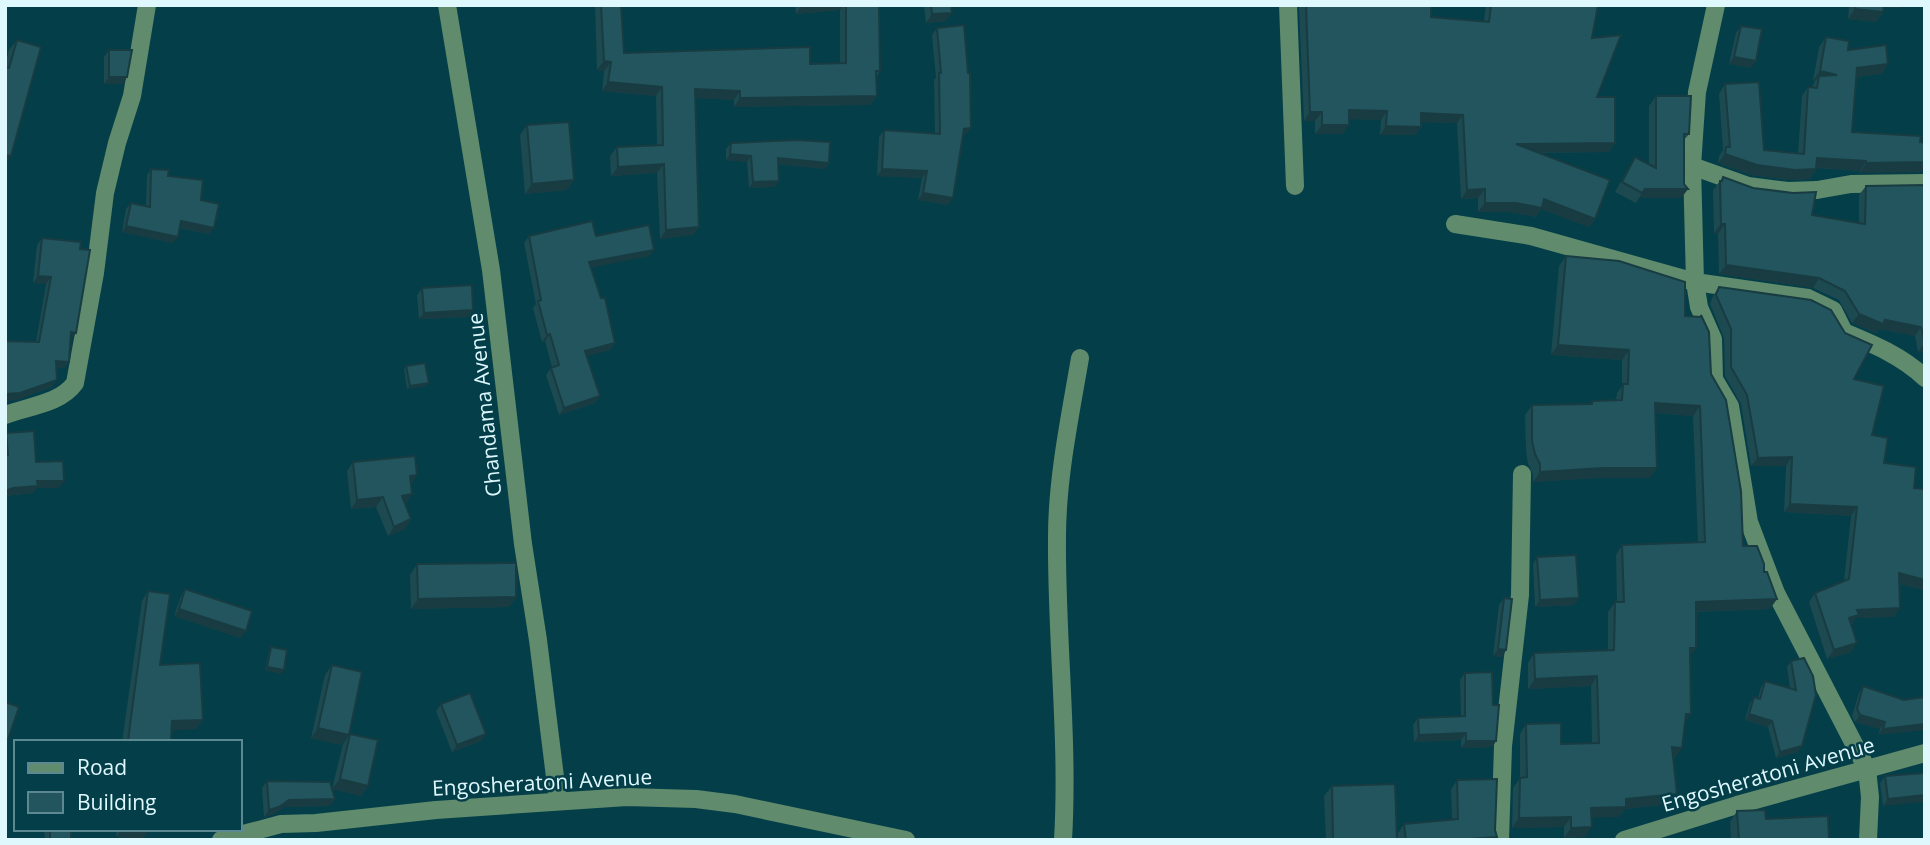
<svg xmlns="http://www.w3.org/2000/svg" width="1930" height="845" viewBox="0 0 1930 845" font-family="'Open Sans',sans-serif">
<rect width="100%" height="100%" fill="#043e48"/>
<g fill="none" stroke-linecap="round" stroke-linejoin="round">
<g stroke="#608b6c" stroke-width="18">
<polyline points="447,5 491,270 523,544 538,640 558,801"/>
<polyline points="1288,5 1295,186"/>
<polyline points="1716,5 1697,92 1692,166 1695,282 1699,307 1713,339 1714,379 1730,406 1749,522 1776,593 1867,769 1870,797 1868,840"/>
<polyline points="1692,166 1748,186 1788,191 1817,190 1851,184 1925,183"/>
<path d="M1455 224 1531 236 1695 282 1808 298 1833 310 1844 332C1873 344 1902 356 1925 378"/>
<path d="M5 415C29 406 60 404 75 383L95 273 105 193 117 143 132 96 147 5"/>
<polyline points="221,840 281,824 316,823 436,810 627,797 696,799 735,804 906,840"/>
<path d="M1063 840C1069 739 1056 638 1057 537 1057 478 1070 417 1080 358"/>
<polyline points="1500,840 1503,746 1520,595 1522,474"/>
<polyline points="1624,840 1737,805 1925,753"/>
</g>
</g>
<g fill="#1d4951">
<polygon points="595,5 621,5 624,53 810,64 840,63 840,10 796,14 795,5 879,5 880,71 877,76 877,96 870,105 734,107 734,100 695,98 699,227 693,235 660,239 657,173 611,176 610,156 617,147 657,145 656,96 602,91 604,71 597,70"/>
<polygon points="924,5 951,5 946,21 926,23"/>
<polygon points="1301,5 1431,5 1431,17 1484,21 1486,5 1598,5 1592,38 1597,97 1615,143 1609,152 1539,153 1595,219 1589,227 1541,209 1536,217 1509,212 1478,212 1478,198 1461,199 1457,123 1421,122 1421,127 1415,135 1380,135 1381,120 1349,119 1343,134 1315,134 1315,121 1304,121 1299,8"/>
<polygon points="1849,5 1903,5 1900,8 1884,7 1883,12 1876,22 1848,19"/>
<polygon points="1741,26 1751,68 1729,64 1736,33"/>
<polygon points="937,28 966,135 963,135 948,205 918,200 922,178 877,176 879,137 884,130 935,133 934,80 936,78 932,35"/>
<polygon points="1826,37 1848,50 1882,74 1856,77 1852,132 1920,142 1860,173 1860,171 1817,168 1810,179 1789,180 1751,175 1718,163 1719,156 1723,150 1719,94 1725,84 1764,150 1798,153 1802,96 1808,87 1812,87 1815,81 1813,81 1819,47"/>
<polygon points="17,40 5,164 5,65 9,50"/>
<polygon points="109,50 123,84 104,84 104,57"/>
<polygon points="1656,96 1689,134 1684,140 1684,184 1688,189 1681,198 1639,198 1636,203 1615,192 1629,167 1635,157 1649,165 1649,106"/>
<polygon points="527,125 574,180 567,190 525,194 520,135"/>
<polygon points="731,143 829,163 825,169 778,164 779,181 775,187 749,188 747,162 726,160 726,149"/>
<polygon points="151,169 168,176 201,200 209,234 179,228 173,243 122,232 126,209 131,203 146,206 147,175"/>
<polygon points="1723,177 1812,215 1859,223 1859,195 1866,186 1925,185 1925,351 1918,352 1915,336 1879,329 1876,333 1852,323 1839,300 1813,288 1719,274 1718,234 1714,233 1713,190"/>
<polygon points="529,236 596,236 649,256 591,267 615,343 610,350 586,356 600,396 595,403 559,415 546,375 551,368 552,367 545,341 542,342 533,308 536,304 524,243"/>
<polygon points="42,238 71,340 70,339 69,362 64,368 57,368 52,387 16,400 5,401 5,341 36,342 46,284 33,283 37,245"/>
<polygon points="1566,256 1685,316 1700,317 1701,315 1711,374 1743,546 1764,572 1770,609 1696,612 1690,657 1685,723 1675,758 1673,758 1677,794 1670,804 1625,809 1619,817 1592,817 1585,837 1564,838 1564,827 1512,828 1513,788 1520,778 1520,734 1526,724 1561,744 1592,743 1591,686 1528,689 1528,663 1534,653 1608,650 1608,612 1615,602 1617,602 1616,555 1622,545 1698,543 1693,416 1656,413 1657,468 1650,478 1596,478 1533,482 1533,474 1528,464 1526,451 1525,415 1532,405 1590,404 1592,401 1616,400 1617,393 1622,386 1622,360 1551,355 1559,266"/>
<polygon points="1719,287 1854,379 1872,435 1884,463 1914,488 1925,489 1925,588 1923,590 1900,584 1894,617 1856,618 1852,624 1851,624 1851,652 1827,659 1809,602 1815,593 1844,581 1851,516 1784,512 1786,466 1751,466 1741,404 1725,376 1724,338 1710,304 1713,296"/>
<polygon points="422,288 469,317 419,319 417,295"/>
<polygon points="406,366 426,386 407,389 404,369"/>
<polygon points="6,433 36,462 59,488 36,488 33,493 5,496 5,435"/>
<polygon points="353,462 417,475 411,484 405,504 411,519 405,529 388,536 376,507 351,509 347,471"/>
<polygon points="1537,557 1579,598 1574,605 1535,607 1533,564"/>
<polygon points="417,564 516,597 509,607 411,609 410,575"/>
<polygon points="185,589 241,638 174,616 181,596"/>
<polygon points="148,591 160,665 203,720 196,729 172,730 171,742 122,742 142,601"/>
<polygon points="1504,598 1506,650 1502,657 1493,656 1499,605"/>
<polygon points="271,647 281,674 265,670 269,651"/>
<polygon points="1804,658 1798,752 1776,758 1768,727 1745,720 1750,703 1754,697 1758,698 1761,687 1765,681 1790,688 1787,667 1791,661"/>
<polygon points="332,665 349,735 341,745 311,738 325,675"/>
<polygon points="1465,673 1493,705 1496,741 1492,747 1461,748 1461,740 1414,742 1413,725 1418,718 1461,716 1460,680"/>
<polygon points="1863,686 1904,700 1878,735 1880,729 1855,722 1852,716 1859,693"/>
<polygon points="441,704 486,734 481,741 452,752 436,711"/>
<polygon points="350,734 368,786 361,796 332,789 343,744"/>
<polygon points="1925,773 1883,806 1880,783 1885,776"/>
<polygon points="1457,780 1495,830 1497,837 1495,840 1398,840 1398,833 1404,824 1452,820 1451,790"/>
<polygon points="267,781 335,799 330,806 284,807 274,814 264,817 262,788"/>
<polygon points="1332,786 1397,840 1326,840 1324,796"/>
<polygon points="1737,811 1766,819 1829,840 1731,840 1730,822"/>
<polygon points="44,829 71,829 71,840 45,840"/>
<polygon points="117,829 149,829 143,839 116,837"/>
</g>
<g fill="#183c42">
<polygon points="802,5 843,5 840,10 796,14"/>
<polygon points="1878,5 1903,5 1900,8 1877,6"/>
<polygon points="1855,9 1883,12 1876,22 1848,19"/>
<polygon points="952,13 946,21 926,23 932,14"/>
<polygon points="1734,57 1756,61 1751,68 1729,64"/>
<polygon points="604,61 611,62 604,71 597,70"/>
<polygon points="1888,64 1882,74 1850,78 1857,68"/>
<polygon points="1820,71 1837,75 1819,76 1815,81 1813,81"/>
<polygon points="109,77 127,77 123,84 104,84"/>
<polygon points="608,82 662,87 656,96 602,91"/>
<polygon points="695,89 740,91 734,100 689,98"/>
<polygon points="877,96 870,105 734,107 740,98"/>
<polygon points="1349,110 1387,111 1381,120 1343,119"/>
<polygon points="1310,112 1322,112 1315,121 1304,121"/>
<polygon points="1421,113 1463,115 1457,123 1415,122"/>
<polygon points="1322,125 1349,125 1343,134 1315,134"/>
<polygon points="1386,126 1421,127 1415,135 1380,135"/>
<polygon points="971,128 966,135 959,135 964,129"/>
<polygon points="1615,143 1609,152 1509,153 1516,144"/>
<polygon points="730,154 751,156 747,162 726,160"/>
<polygon points="1725,154 1816,169 1810,179 1789,180 1751,175 1718,163"/>
<polygon points="5,155 11,156 5,164"/>
<polygon points="778,158 829,163 825,169 774,164"/>
<polygon points="1817,158 1866,161 1860,171 1811,167"/>
<polygon points="1925,162 1925,172 1860,173 1866,163"/>
<polygon points="664,164 657,173 611,176 618,167"/>
<polygon points="882,169 927,171 922,178 877,176"/>
<polygon points="574,180 567,190 525,194 532,184"/>
<polygon points="779,181 775,187 749,188 753,182"/>
<polygon points="1485,189 1478,198 1461,199 1467,190"/>
<polygon points="1645,189 1688,189 1681,198 1639,198"/>
<polygon points="923,193 953,198 948,205 918,200"/>
<polygon points="1544,199 1595,219 1589,227 1541,209 1536,217 1509,212 1478,212 1485,203"/>
<polygon points="181,221 214,228 209,234 177,227"/>
<polygon points="1721,224 1725,224 1718,234 1714,233"/>
<polygon points="126,226 178,237 173,243 122,232"/>
<polygon points="699,227 693,235 660,239 666,230"/>
<polygon points="654,250 649,256 585,269 589,262"/>
<polygon points="1726,265 1819,278 1813,288 1719,274"/>
<polygon points="38,276 51,277 46,284 33,283"/>
<polygon points="473,310 469,317 419,319 424,313"/>
<polygon points="1859,314 1921,327 1915,336 1879,329 1876,333 1852,323"/>
<polygon points="71,332 76,333 71,340 66,339"/>
<polygon points="550,334 545,341 542,342 547,335"/>
<polygon points="615,343 610,350 580,358 585,351"/>
<polygon points="1925,343 1925,351 1918,352"/>
<polygon points="1558,345 1629,350 1622,360 1551,355"/>
<polygon points="56,361 69,362 64,368 51,368"/>
<polygon points="57,380 52,387 16,400 5,401 5,394"/>
<polygon points="429,383 426,386 407,389 410,386"/>
<polygon points="600,396 595,403 559,415 564,408"/>
<polygon points="1655,403 1700,406 1693,416 1648,412"/>
<polygon points="1792,457 1786,466 1751,466 1758,458"/>
<polygon points="1603,468 1657,468 1650,478 1596,478 1533,482 1540,472"/>
<polygon points="417,475 411,484 410,476"/>
<polygon points="37,481 64,481 59,488 36,488 33,493 5,496 5,491"/>
<polygon points="412,494 406,504 395,505 402,496"/>
<polygon points="383,497 376,507 351,509 357,500"/>
<polygon points="1790,504 1857,507 1851,516 1784,512"/>
<polygon points="411,519 405,529 388,536 394,527"/>
<polygon points="1899,573 1925,580 1925,588 1923,590 1893,582"/>
<polygon points="516,597 509,607 411,609 418,599"/>
<polygon points="1579,598 1574,605 1535,607 1540,600"/>
<polygon points="1777,599 1770,609 1689,612 1696,602"/>
<polygon points="1900,608 1894,617 1856,618 1852,624 1842,626 1849,618 1857,610"/>
<polygon points="179,609 246,631 241,638 174,616"/>
<polygon points="1857,643 1851,652 1827,659 1834,650"/>
<polygon points="1690,648 1696,648 1689,658"/>
<polygon points="1498,649 1506,650 1502,657 1493,656"/>
<polygon points="267,667 284,670 281,674 265,670"/>
<polygon points="1597,676 1591,686 1528,689 1535,679"/>
<polygon points="1686,714 1691,714 1684,724"/>
<polygon points="1749,714 1772,721 1768,727 1745,720"/>
<polygon points="1860,715 1885,722 1880,729 1855,722"/>
<polygon points="203,720 196,729 166,731 172,721"/>
<polygon points="1925,724 1925,730 1878,735 1883,729"/>
<polygon points="318,728 349,735 341,745 311,738"/>
<polygon points="1466,733 1461,740 1414,742 1419,735"/>
<polygon points="486,734 481,741 452,752 457,745"/>
<polygon points="1466,741 1496,741 1492,747 1461,748"/>
<polygon points="1802,746 1798,752 1776,758 1780,752"/>
<polygon points="1672,747 1682,748 1675,758 1665,757"/>
<polygon points="340,779 368,786 361,796 332,789"/>
<polygon points="1677,794 1670,804 1625,809 1619,817 1584,818 1591,808 1626,799"/>
<polygon points="1925,795 1925,802 1883,806 1888,799"/>
<polygon points="335,799 330,806 284,807 274,814 264,817 269,810 289,800"/>
<polygon points="1571,817 1564,827 1512,828 1519,818"/>
<polygon points="1592,827 1585,837 1564,838 1571,828"/>
<polygon points="122,829 142,829 149,830 143,839 116,837"/>
<polygon points="1497,837 1495,840 1455,840"/>
</g>
<g fill="#22555e" stroke="#183c42" stroke-width="2">
<polygon points="601,5 621,5 624,53 810,47 810,64 846,63 846,5 879,5 880,71 876,71 877,96 740,98 740,91 695,89 699,227 666,230 664,164 618,167 617,147 663,145 662,87 608,82 611,62 604,61"/>
<polygon points="931,5 951,5 952,13 932,14"/>
<polygon points="1306,5 1431,5 1431,17 1489,22 1491,5 1598,5 1592,38 1621,35 1597,97 1615,97 1615,143 1516,144 1610,180 1595,219 1544,199 1542,208 1516,203 1485,203 1485,189 1467,190 1463,115 1421,113 1421,127 1386,126 1387,111 1349,110 1349,125 1322,125 1322,112 1310,112"/>
<polygon points="1856,5 1884,5 1883,12 1855,9"/>
<polygon points="964,25 968,73 970,73 971,128 964,129 953,198 923,193 927,171 882,169 884,130 940,134 939,73 941,73 937,28"/>
<polygon points="1741,26 1762,29 1756,61 1734,57"/>
<polygon points="1826,37 1849,41 1848,50 1886,45 1888,64 1857,68 1852,132 1921,136 1920,142 1925,143 1925,162 1866,163 1866,161 1817,158 1816,169 1795,170 1757,165 1725,154 1726,147 1730,147 1725,84 1759,82 1764,150 1804,154 1808,87 1817,88 1819,76 1837,75 1820,71"/>
<polygon points="17,40 41,47 11,156 5,155 5,67 9,68"/>
<polygon points="109,50 132,50 127,77 109,77"/>
<polygon points="1656,96 1691,96 1689,134 1684,134 1684,184 1688,189 1645,189 1642,193 1622,182 1635,157 1656,168"/>
<polygon points="569,122 574,180 532,184 527,125"/>
<polygon points="798,140 830,142 829,163 778,158 779,181 753,182 751,156 730,154 731,143"/>
<polygon points="151,169 169,170 168,176 203,180 201,200 219,204 214,228 181,221 178,237 126,226 131,203 150,207"/>
<polygon points="1723,177 1753,188 1793,193 1816,192 1812,215 1865,224 1866,186 1925,185 1925,343 1921,327 1885,320 1883,324 1859,314 1845,291 1819,278 1726,265 1725,224 1721,224 1720,181 1722,181"/>
<polygon points="592,221 596,236 649,225 654,250 589,262 601,298 605,298 615,343 585,351 600,396 564,408 551,368 559,365 550,334 547,335 538,301 541,300 529,236"/>
<polygon points="42,238 81,242 80,249 90,250 76,333 71,332 69,362 56,361 57,380 20,393 5,394 5,341 39,342 51,277 38,276"/>
<polygon points="1566,256 1619,261 1685,282 1685,316 1701,317 1701,315 1709,332 1711,374 1726,400 1741,491 1743,546 1757,546 1764,564 1764,572 1767,572 1777,599 1696,602 1696,648 1690,648 1691,714 1686,714 1682,748 1672,747 1677,794 1626,799 1626,807 1591,808 1592,827 1571,828 1571,817 1519,818 1520,778 1527,777 1526,724 1561,723 1561,744 1599,743 1597,676 1535,679 1534,653 1614,650 1615,602 1624,602 1622,545 1705,542 1700,406 1655,403 1657,468 1603,468 1540,472 1540,464 1535,454 1532,441 1532,405 1592,404 1592,401 1622,400 1623,384 1628,384 1629,350 1558,345"/>
<polygon points="472,285 473,310 424,313 422,288"/>
<polygon points="1719,287 1811,300 1831,310 1845,333 1872,345 1854,379 1884,386 1872,435 1888,438 1884,463 1916,467 1914,488 1925,489 1925,580 1899,573 1900,608 1857,610 1859,615 1849,618 1857,643 1834,650 1815,593 1849,579 1857,507 1790,504 1792,457 1758,458 1747,395 1731,367 1731,329 1716,295"/>
<polygon points="425,363 429,383 410,386 406,366"/>
<polygon points="34,431 36,462 63,461 64,481 37,481 38,486 13,488 5,491 5,456 8,455 6,433"/>
<polygon points="415,456 417,475 410,476 412,494 402,496 411,519 394,527 383,497 357,500 353,462"/>
<polygon points="1576,555 1579,598 1540,600 1537,557"/>
<polygon points="516,563 516,597 418,599 417,564"/>
<polygon points="185,589 252,611 246,631 179,609"/>
<polygon points="148,591 170,594 160,665 200,663 203,720 172,721 171,742 128,742 130,725"/>
<polygon points="1504,598 1512,599 1506,650 1498,649"/>
<polygon points="271,647 287,650 284,670 267,667"/>
<polygon points="1804,658 1813,676 1816,695 1802,746 1780,752 1772,721 1749,714 1754,697 1760,699 1765,681 1796,690 1791,661"/>
<polygon points="332,665 362,672 349,735 318,728"/>
<polygon points="1492,672 1493,705 1499,705 1496,741 1466,741 1466,733 1419,735 1418,718 1465,716 1465,673"/>
<polygon points="1863,686 1904,700 1925,697 1925,724 1883,729 1885,722 1860,715 1857,709"/>
<polygon points="470,693 486,734 457,745 441,704"/>
<polygon points="5,702 19,707 5,748"/>
<polygon points="350,734 378,740 368,786 340,779"/>
<polygon points="1925,773 1925,795 1888,799 1885,776"/>
<polygon points="1497,779 1495,830 1497,837 1455,840 1406,840 1404,824 1458,819 1457,780"/>
<polygon points="267,781 330,782 335,799 289,800 279,807 269,810"/>
<polygon points="1395,784 1397,839 1333,840 1332,786"/>
<polygon points="1765,810 1766,819 1828,816 1829,840 1739,840 1737,811"/>
<rect x="50" y="829" width="21" height="11"/>
</g>
<g text-anchor="middle" dominant-baseline="central" stroke-width="5" stroke-linejoin="round" paint-order="stroke">
<g font-size="21" fill="#def8fe" stroke="#043e48">
<text transform="translate(484 405) rotate(-96)">Chandama Avenue</text>
<text transform="translate(1768 774) rotate(-16)">Engosheratoni Avenue</text>
<text transform="translate(542 782) rotate(-3)">Engosheratoni Avenue</text>
</g>
</g>
<rect width="1930" height="845" fill="none" stroke="#def8fe" stroke-width="14"/>
<rect x="14" y="740" width="228" height="91" fill="#043e48" stroke="#5b8891" stroke-width="2"/>
<rect x="28" y="763" width="35" height="10" fill="#608b6c" stroke="#5b8891" stroke-width="2"/>
<text x="77" y="775" font-size="21" fill="#def8fe">Road</text>
<rect x="28" y="792" width="35" height="21" fill="#22555e" stroke="#5b8891" stroke-width="2"/>
<text x="77" y="810" font-size="21" fill="#def8fe">Building</text>
</svg>
